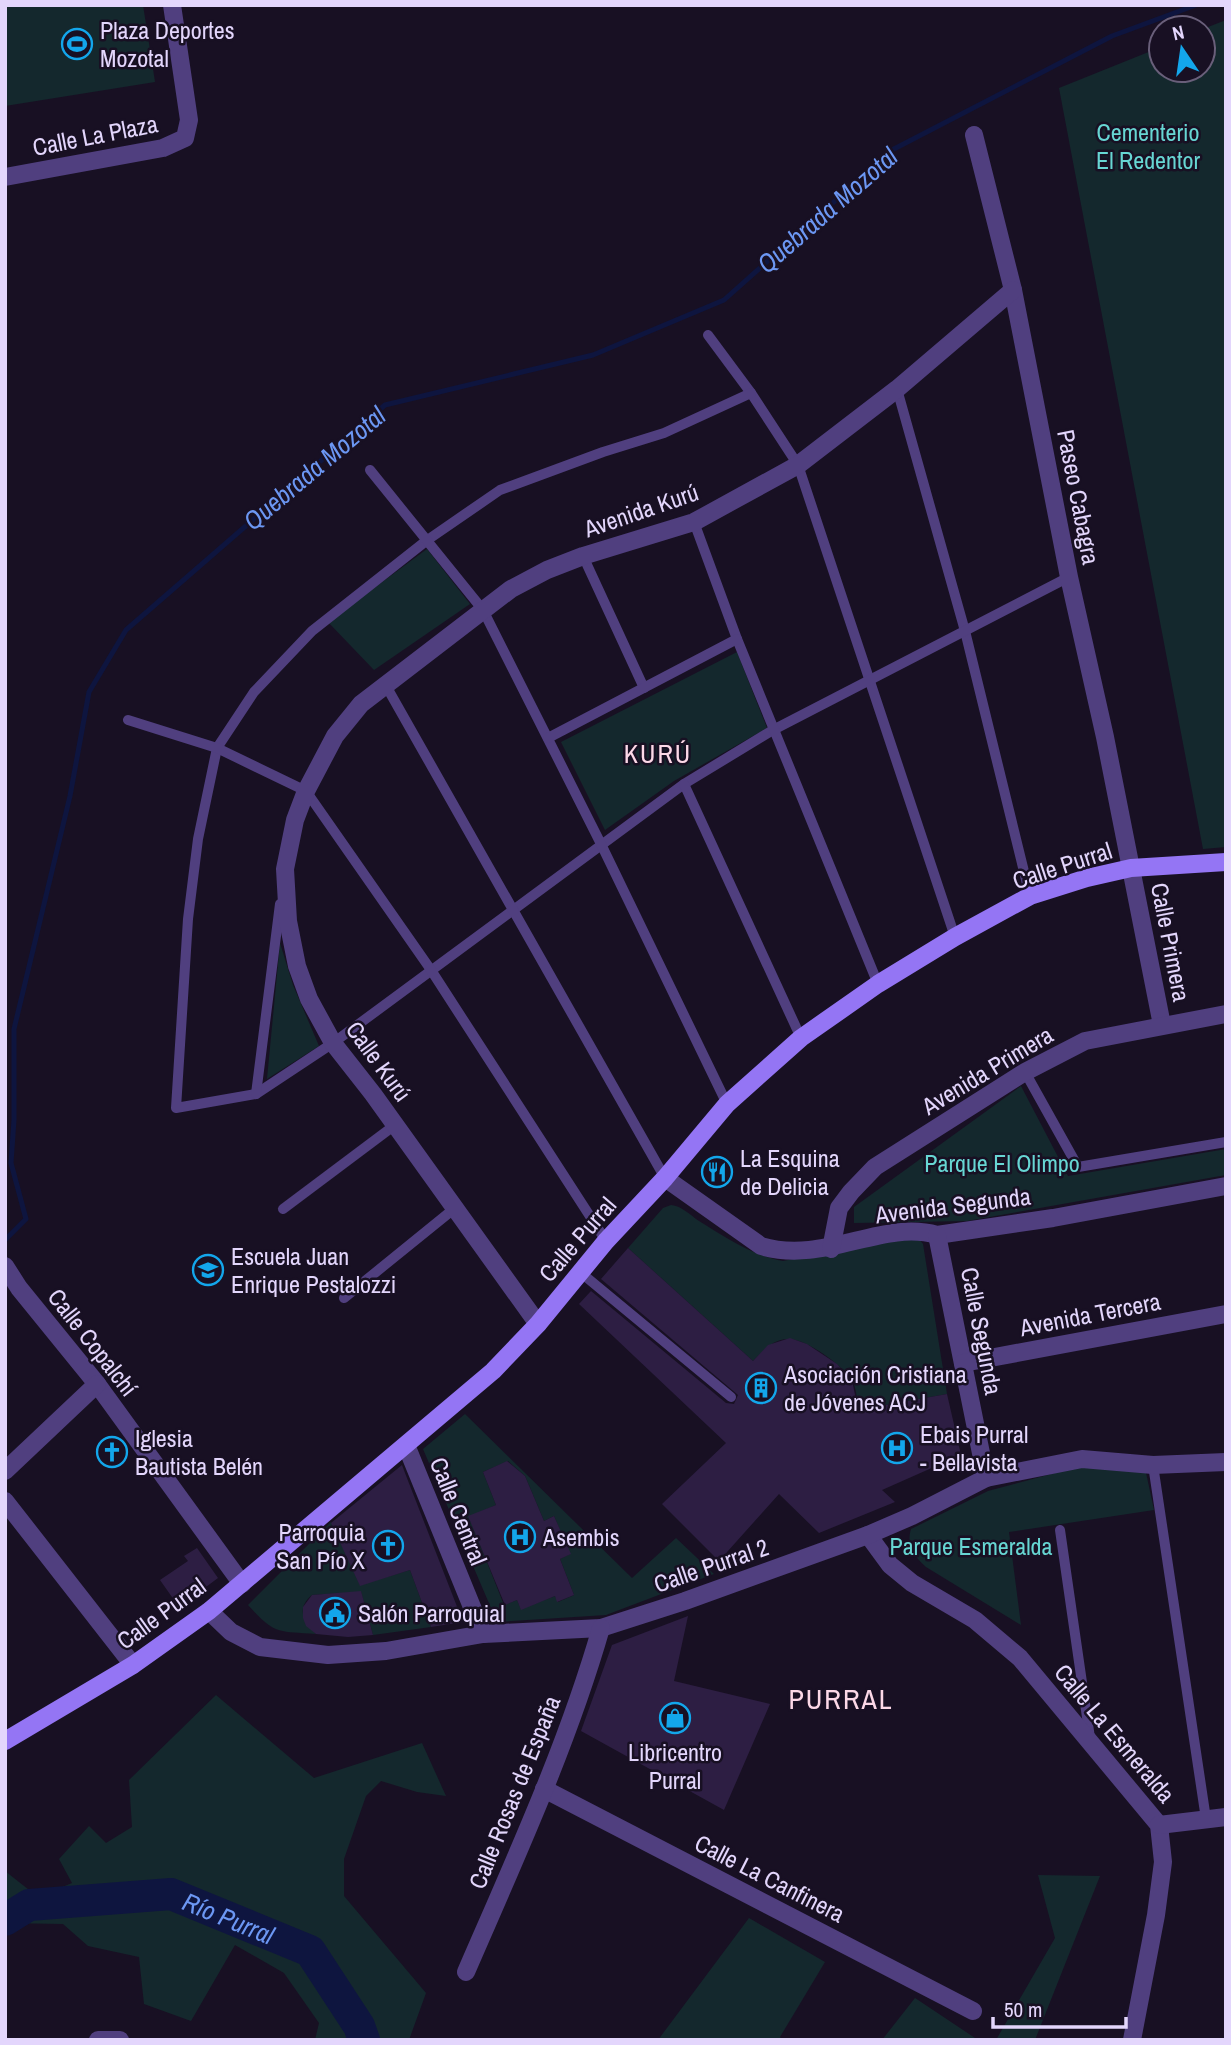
<svg xmlns="http://www.w3.org/2000/svg" width="1231" height="2045" viewBox="0 0 1231 2045" font-family="'Archivo Narrow',sans-serif">
<rect width="100%" height="100%" fill="#181023"/>
<g fill="#14282d" fill-rule="evenodd">
<polygon points="5,5 143,5 155,82 5,106"/>
<polygon points="1226,20 1226,847 1203,849 1059,88 1161,47 1161,70 1203,70 1203,29"/>
<polygon points="427,549 470,604 374,670 328,622"/>
<polygon points="737,652 767,728 674,781 605,830 561,742"/>
<polygon points="280,943 293,985 319,1046 267,1079"/>
<polygon points="1021,1086 1068,1176 1226,1149 1226,1175 967,1221 854,1223 854,1207"/>
<path d="M671 1205C682 1206 690 1215 699 1221 725 1237 753 1256 783 1261L911 1236 919 1239 923 1244 947 1394 858 1410C857 1401 857 1387 851 1379 842 1365 805 1338 788 1339 773 1339 763 1351 753 1361L628 1248 663 1208Z"/>
<path d="M465 1414 632 1578 676 1538 714 1574 606 1615 497 1622 423 1449ZM508 1461 525 1476 544 1521 554 1516 570 1554 560 1559 574 1595 558 1602 555 1596 521 1609 517 1600 504 1605 469 1517 496 1505 483 1472Z"/>
<path d="M1081 1466 1145 1468 1154 1510 1009 1532 1021 1625 926 1567C914 1556 906 1546 911 1529L988 1491Z"/>
<path d="M331 1522 360 1585 410 1570 431 1627 373 1635 361 1592 312 1595C296 1608 303 1623 316 1634 277 1631 275 1635 248 1605Z"/>
<polygon points="216,1695 314,1778 422,1743 446,1796 417,1792 381,1781 366,1796 344,1859 344,1896 426,1993 409,2040 315,2040 319,2023 284,1973 235,1945 191,2021 144,2004 139,1957 88,1946 63,1924 5,1923 5,1871 38,1897 72,1883 59,1859 89,1826 106,1843 132,1827 129,1780"/>
<polygon points="1038,1875 1100,1876 1035,2040 996,2040 1055,1938"/>
<polygon points="749,1918 825,1962 780,2037 782,2040 658,2040"/>
<polygon points="915,1998 978,2040 882,2040"/>
</g>
<g fill="none" stroke-linecap="round" stroke-linejoin="round">
<polyline stroke="#0e153f" stroke-width="5" points="5,1240 26,1219 11,1163 14,1120 14,1029 70,796 89,692 126,630 385,405 593,355 724,300 892,150 1112,36 1196,5"/>
<path stroke="#0e153f" stroke-width="32" id="s1" d="M5 1920 29 1905 171 1894 310 1951 359 2026 364 2040"/>
</g>
<g fill="#2d1e43">
<polygon points="628,1248 753,1361 768,1345 790,1338 807,1344 837,1364 852,1380 858,1410 947,1394 961,1455 882,1490 895,1502 819,1533 779,1494 719,1561 662,1504 726,1443 579,1304 591,1291 726,1403 734,1404 738,1395 601,1279"/>
<polygon points="507,1461 525,1476 544,1521 554,1516 571,1554 560,1559 574,1595 557,1602 555,1596 521,1610 517,1600 505,1605 468,1516 496,1505 483,1472"/>
<polygon points="402,1465 405,1473 463,1622 431,1627 410,1570 360,1586 331,1523"/>
<polygon points="197,1548 218,1578 179,1607 160,1580 188,1561 184,1556"/>
<polygon points="361,1591 373,1635 348,1637 316,1634 306,1626 303,1618 303,1607 312,1595"/>
<polygon points="688,1616 674,1681 770,1704 724,1810 581,1731 612,1645"/>
</g>
<g fill="none" stroke-linecap="round" stroke-linejoin="round">
<g stroke="#503f7f" stroke-width="10">
<polyline points="708,335 751,393 798,465 955,937"/>
<polyline points="897,389 965,631 1030,896"/>
<polyline points="751,393 664,433 603,452 500,490 426,541 312,631 254,692 217,748 198,839 188,919 176,1108 256,1094 333,1043 684,784 773,730 1069,577"/>
<polyline points="370,470 483,610 601,844 727,1104"/>
<polyline points="694,522 737,639 878,984"/>
<polyline points="583,556 644,688"/>
<polyline points="385,684 665,1178"/>
<polyline points="128,720 217,748 306,791 431,970 606,1241"/>
<polyline points="548,738 737,639"/>
<polyline points="684,784 801,1038"/>
<polyline points="1025,1072 1078,1167 1226,1142"/>
<polyline points="256,1094 280,904"/>
<polyline points="283,1209 395,1125"/>
<polyline points="580,1272 731,1397"/>
<polyline points="344,1298 455,1208"/>
<polyline points="1153,1465 1206,1819"/>
<polyline points="1060,1530 1090,1738"/>
</g>
<g stroke="#503f7f" stroke-width="18">
<polyline points="974,135 1013,290 1069,577 1105,737 1162,1025"/>
<polyline points="5,177 163,148 185,138 189,120 172,5"/>
<path d="M665 1178 761 1246C824 1265 882 1219 937 1235L1053 1218 1226 1186"/>
<polyline points="937,1235 986,1478"/>
<polyline points="831,1249 839,1208 851,1192 875,1167 1025,1072 1085,1041 1226,1014"/>
<polyline points="5,1266 19,1288 97,1384 242,1584"/>
<polyline points="538,1324 373,1094 333,1043 309,999 297,966 288,921 285,869 295,820 306,791 335,736 361,704 511,589 547,570 583,556 694,522 798,465 897,389 1013,290"/>
<polyline points="963,1363 1226,1314"/>
<polyline points="406,1445 483,1634"/>
<polyline points="5,1471 97,1384"/>
<polyline points="5,1501 133,1665"/>
<polyline points="868,1535 890,1565 912,1583 975,1620 1020,1658 1159,1825 1163,1862 1156,1915 1132,2040"/>
<polyline points="209,1611 231,1632 260,1647 328,1655 386,1651 483,1634 601,1628 685,1601 868,1535 912,1516 986,1478 1082,1459 1153,1465 1226,1462"/>
<polyline points="544,1789 973,2011"/>
<polyline points="1159,1825 1226,1817"/>
<path d="M466 1972C515 1859 567 1746 601 1628"/>
<polyline points="98,2040 120,2040"/>
</g>
<polyline stroke="#9475f4" stroke-width="18" points="5,1741 133,1665 209,1611 493,1371 538,1324 606,1241 665,1178 727,1104 801,1038 878,984 955,937 1030,896 1087,878 1131,868 1226,862"/>
</g>
<defs>
<g id="stadium-ring" transform="scale(1.575)"><circle r="9.5" fill="#181023" stroke="#13a6eb" stroke-width="1.5"/><path d="M0-5a6.5 5 0 1 0 0 10a6.5 5 0 1 0 0-10ZM-3.5-1.8h7v3.6h-7Z" fill="#13a6eb"/></g>
<g id="restaurant-ring" transform="scale(1.575)"><circle r="9.5" fill="#181023" stroke="#13a6eb" stroke-width="1.5"/><path d="M-5-6h1v4h1v-4h1v4h1v-4h1v5L-1.5 .5V6h-2V.5L-5-1ZM5-6V6H3V1.5H1.5Q1.5-4 5-6Z" fill="#13a6eb"/></g>
<g id="school-ring" transform="scale(1.575)"><circle r="9.5" fill="#181023" stroke="#13a6eb" stroke-width="1.5"/><path d="M0-5L7-2L0 1L-7-2ZM-4 1L0 2.5L4 1V4Q0 6-4 4Z" fill="#13a6eb"/></g>
<g id="building-ring" transform="scale(1.575)"><circle r="9.5" fill="#181023" stroke="#13a6eb" stroke-width="1.5"/><path d="M-4-6H4V6H1V3H-1V6H-4ZM-2.5-4.3h1.7v1.8h-1.7ZM.8-4.3h1.7v1.8H.8ZM-2.5-1h1.7V.8h-1.7ZM.8-1h1.7V.8H.8Z" fill="#13a6eb"/></g>
<g id="hospital-ring" transform="scale(1.575)"><circle r="9.5" fill="#181023" stroke="#13a6eb" stroke-width="1.5"/><path d="M-5-5h3v3.5h4V-5h3V5h-3V1.5h-4V5h-3Z" fill="#13a6eb"/></g>
<g id="church-ring" transform="scale(1.575)"><circle r="9.5" fill="#181023" stroke="#13a6eb" stroke-width="1.5"/><path d="M-1.2-6h2.4v3.5h3.3v2.4h-3.3V6h-2.4V-.1h-3.3v-2.4h3.3Z" fill="#13a6eb"/></g>
<g id="civic-ring" transform="scale(1.575)"><circle r="9.5" fill="#181023" stroke="#13a6eb" stroke-width="1.5"/><path d="M-.6-6.5H3V-4.5H.6V-3L4-1V1h2V6H-6V1h2V-1L-.6-3ZM-1.2 2.5V6h2.4V2.5Z" fill="#13a6eb"/></g>
<g id="shop-ring" transform="scale(1.575)"><circle r="9.5" fill="#181023" stroke="#13a6eb" stroke-width="1.5"/><path d="M-5-2.5h2.3a2.7 3.5 0 0 1 5.4 0H5L5.5 6h-11ZM-1.5-2.5h3a1.5 2.3 0 0 0-3 0Z" fill="#13a6eb"/></g>
</defs>
<g fill-rule="evenodd">
<use href="#stadium-ring" x="77" y="44"/>
<use href="#restaurant-ring" x="717" y="1172"/>
<use href="#school-ring" x="208" y="1270"/>
<use href="#building-ring" x="761" y="1388"/>
<use href="#hospital-ring" x="897" y="1448"/>
<use href="#church-ring" x="112" y="1452"/>
<use href="#hospital-ring" x="520" y="1537"/>
<use href="#church-ring" x="388" y="1546"/>
<use href="#civic-ring" x="335" y="1613"/>
<use href="#shop-ring" x="675" y="1718"/>
</g>
<g text-anchor="middle" dominant-baseline="central" stroke-width="5" stroke-linejoin="round" paint-order="stroke">
<g font-size="24" fill="#e3d6fc" stroke="#181023" text-anchor="start">
<text x="100" y="30">Plaza Deportes<tspan x="100" dy="28">Mozotal</tspan></text>
<text x="740" y="1158">La Esquina<tspan x="740" dy="28">de Delicia</tspan></text>
<text x="231" y="1256">Escuela Juan<tspan x="231" dy="28">Enrique Pestalozzi</tspan></text>
<text x="784" y="1374">Asociación Cristiana<tspan x="784" dy="28">de Jóvenes ACJ</tspan></text>
<text x="920" y="1434">Ebais Purral<tspan x="920" dy="28">- Bellavista</tspan></text>
<text x="135" y="1438">Iglesia<tspan x="135" dy="28">Bautista Belén</tspan></text>
<text x="365" y="1532" text-anchor="end">Parroquia<tspan x="365" dy="28">San Pío X</tspan></text>
<text x="543" y="1537">Asembis</text>
<text x="358" y="1613">Salón Parroquial</text>
<text x="675" y="1752" text-anchor="middle">Libricentro<tspan x="675" dy="28">Purral</tspan></text>
</g>
<g font-size="24" fill="#67d6d3" stroke="#181023">
<text x="1148" y="132">Cementerio<tspan x="1148" dy="28">El Redentor</tspan></text>
<text x="1002" y="1163">Parque El Olimpo</text>
<text x="971" y="1546">Parque Esmeralda</text>
</g>
<g font-size="24" fill="#e3d6fc" stroke="#181023">
<text transform="translate(95 135) rotate(-11)">Calle La Plaza</text>
<text transform="translate(1079 497) rotate(79)">Paseo Cabagra</text>
<text transform="translate(641 510) rotate(-19)">Avenida Kurú</text>
<text transform="translate(1062 865) rotate(-18)">Calle Purral</text>
<text transform="translate(1171 942) rotate(79)">Calle Primera</text>
<text transform="translate(379 1061) rotate(54)">Calle Kurú</text>
<text transform="translate(987 1070) rotate(-31)">Avenida Primera</text>
<text transform="translate(953 1205) rotate(-7)">Avenida Segunda</text>
<text transform="translate(577 1239) rotate(-49)">Calle Purral</text>
<text transform="translate(1090 1314) rotate(-11)">Avenida Tercera</text>
<text transform="translate(982 1331) rotate(79)">Calle Segunda</text>
<text transform="translate(93 1342) rotate(52)">Calle Copalchí</text>
<text transform="translate(459 1511) rotate(68)">Calle Central</text>
<text transform="translate(711 1565) rotate(-19)">Calle Purral 2</text>
<text transform="translate(161 1613) rotate(-36)">Calle Purral</text>
<text transform="translate(1115 1733) rotate(50)">Calle La Esmeralda</text>
<text transform="translate(514 1792) rotate(-68)">Calle Rosas de España</text>
<text transform="translate(770 1878) rotate(27)">Calle La Canfinera</text>
</g>
<g font-size="26" font-style="italic" fill="#6c97f3" stroke="#181023">
<text transform="translate(827 210) rotate(-41)">Quebrada Mozotal</text>
<text transform="translate(314 468) rotate(-40)">Quebrada Mozotal</text>
<text stroke="none"><textPath href="#s1" startOffset="233">Río Purral</textPath></text>
</g>
<g font-size="26" letter-spacing="2" fill="#fcd8e7" stroke="#181023">
<text x="658" y="753">KURÚ</text>
</g>
<g font-size="28" letter-spacing="2" fill="#fcd8e7" stroke="#181023">
<text x="841" y="1699">PURRAL</text>
</g>
</g>
<rect width="1231" height="2045" fill="none" stroke="#e3d6fc" stroke-width="14"/>
<g transform="translate(1182 49) rotate(347)"><circle r="33" fill="#181023" stroke="#695f7a" stroke-width="2"/>
<path d="M0-5L12 26L0 18L-12 26Z" fill="#13a6eb"/>
<text y="-10" font-size="19" font-weight="bold" text-anchor="middle" fill="#e3d6fc">N</text>
</g>
<path d="M993 2017v10h133v-10" fill="none" stroke="#e3d6fc" stroke-width="3.5"/>
<text x="1004" y="2017" font-size="21" fill="#e3d6fc" stroke="#181023" stroke-width="5" paint-order="stroke">50 m</text>
</svg>
